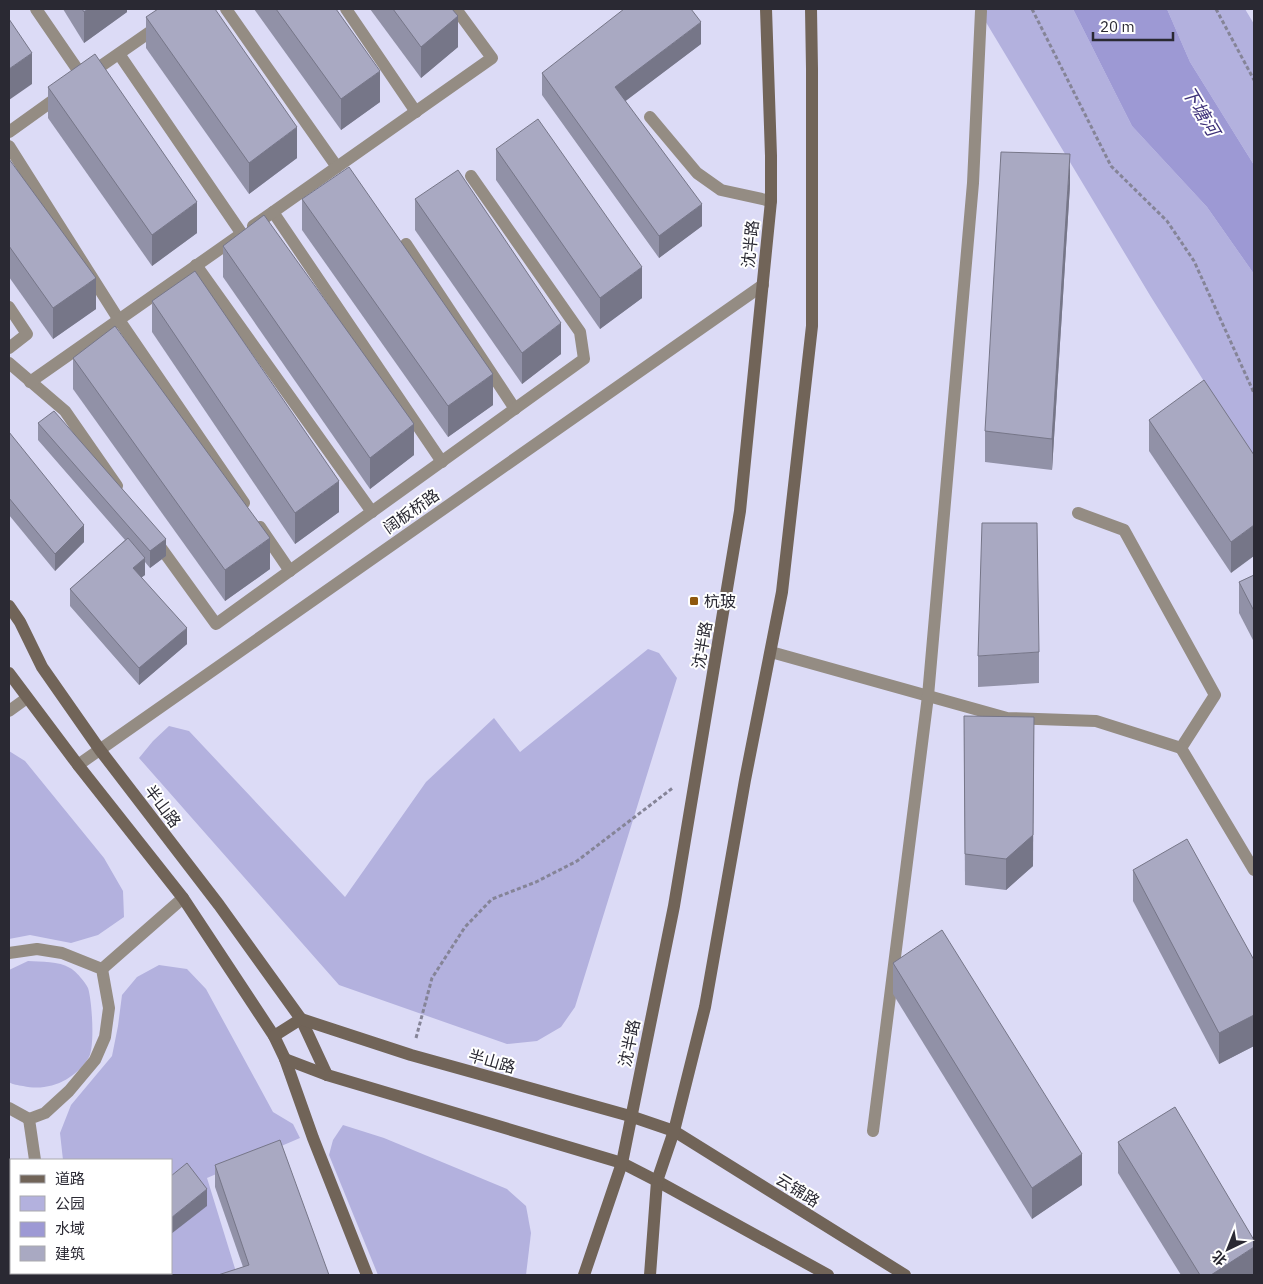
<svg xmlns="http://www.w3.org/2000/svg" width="1263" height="1284" viewBox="0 0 1263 1284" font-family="'IBM Plex Sans','Noto Sans SC',sans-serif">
<rect width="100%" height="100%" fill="#dcdbf6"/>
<g fill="#b3b1de">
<polygon points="978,9 1073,9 1132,126 1207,207 1254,274 1254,461 1151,297"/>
<polygon points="1167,9 1245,9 1254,24 1254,165 1190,62"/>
<polygon points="648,649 659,653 677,678 575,1007 561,1027 537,1041 507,1044 339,985 139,758 153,741 169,726 189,731 345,897 426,782 494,718 520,752"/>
<polygon points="9,751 25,761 104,858 123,891 124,917 98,935 71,943 30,935 9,939"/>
<path d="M28 961C41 962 59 961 70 968 75 970 86 983 88 988 92 1000 95 1046 89 1057 75 1080 49 1092 23 1086 18 1085 13 1085 9 1082V970Z"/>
<polygon points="159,965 187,969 206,989 273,1112 293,1124 300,1138 207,1178 237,1275 139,1275 137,1273 171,1273 171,1160 63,1160 60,1133 71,1105 112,1056 118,1026 122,995 137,977"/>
<polygon points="343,1125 384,1138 507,1189 526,1206 531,1233 526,1275 378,1275 329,1155 333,1140"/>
</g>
<polygon fill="#9d99d4" points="1073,9 1167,9 1190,62 1254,165 1254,274 1207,207 1132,126"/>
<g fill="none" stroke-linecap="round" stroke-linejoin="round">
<g stroke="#858497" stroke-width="3" stroke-dasharray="4 2.5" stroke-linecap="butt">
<polyline points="1032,9 1111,166 1167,221 1194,261 1254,393"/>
<polyline points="1216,9 1254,80"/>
<polyline points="416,1038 432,978 465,927 492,899 536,882 577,861 674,787"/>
</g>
<g stroke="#948c83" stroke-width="12">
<polyline points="36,9 84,79"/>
<polyline points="226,9 337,167"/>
<polyline points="346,9 416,112"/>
<polyline points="119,54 242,234"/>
<polyline points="88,75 183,9"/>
<polyline points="650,117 697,173 721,190 771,201"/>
<polyline points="9,132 62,94"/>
<polyline points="9,146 119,320 244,503"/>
<polyline points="273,212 442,462"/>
<polyline points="253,226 492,58 456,9"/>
<polyline points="406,244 515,409"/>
<polyline points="196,265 372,512"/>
<polyline points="9,307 27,334 9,348"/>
<polyline points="9,363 65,411 117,486"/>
<polyline points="30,382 237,237"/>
<polyline points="1078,513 1124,530 1215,695 1181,748 1254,870"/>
<polyline points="260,527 290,571"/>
<polyline points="156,541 216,624 584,359 580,332 471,176"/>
<polyline points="771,652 1007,718 1096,721 1181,748"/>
<polyline points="9,953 37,949 62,953 102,969 109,1008 105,1037 95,1060 69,1091 45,1113 29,1119 35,1160"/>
<polyline points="9,1108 29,1119"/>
<polyline points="873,1131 928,696 973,183 981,11"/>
<polyline points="83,1275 83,1273"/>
</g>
<g stroke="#948c83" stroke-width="12">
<polyline points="9,711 27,698"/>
<polyline points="78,765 763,285"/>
<polyline points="102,969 183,898"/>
</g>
<g stroke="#716458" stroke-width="12">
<polyline points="9,606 20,622 42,667 100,750 219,905 301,1019 327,1075"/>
<polyline points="9,673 78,765 183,898 274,1036 285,1059 313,1138 367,1275"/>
<polyline points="274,1036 301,1019 411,1055 630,1116 674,1131 905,1275"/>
<polyline points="285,1059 327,1075 622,1163 657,1181 828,1275"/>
<polyline points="584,1275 622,1163 674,906 740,511 771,201 771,156 766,9"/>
<polyline points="650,1275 657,1181 674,1131 705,1007 745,780 782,592 812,326 812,69 811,9"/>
</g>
</g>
<g fill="#9191a7">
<polygon points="63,9 127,9 127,12 84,43"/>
<polygon points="254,9 336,9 380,102 341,130"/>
<polygon points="370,9 452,9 458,47 421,78"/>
<polygon points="146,17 297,158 249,194 146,48"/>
<polygon points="701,44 625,101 702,226 659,258 542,95 542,73"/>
<polygon points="48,87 197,233 152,266 48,118"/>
<polygon points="496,149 642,298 600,329 496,180"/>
<polygon points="9,159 96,309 53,339 9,277"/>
<polygon points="1070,185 1052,470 985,462 985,431"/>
<polygon points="302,199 493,405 448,437 302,230"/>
<polygon points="415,199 561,354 522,384 415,230"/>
<polygon points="223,246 414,455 370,489 223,277"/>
<polygon points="152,301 339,512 295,544 152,332"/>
<polygon points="73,358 270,569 225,601 73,389"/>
<polygon points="1149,420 1254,455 1231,573 1149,451"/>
<polygon points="38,423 166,556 150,568 145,562 145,575 141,577 187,644 139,685 70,606 70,589 125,540 38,440"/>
<polygon points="9,432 84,542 55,571 9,515"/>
<polygon points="1254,575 1254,642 1239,613 1239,582"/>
<polygon points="1039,652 1039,683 978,687 978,656"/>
<polygon points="964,716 1033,866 1006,890 965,885"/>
<polygon points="1133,870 1254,960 1254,1046 1219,1064 1133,901"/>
<polygon points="893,963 1082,1185 1032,1219 893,994"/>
<polygon points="1118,1142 1254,1275 1181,1275 1118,1173"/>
<polygon points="215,1165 329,1275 243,1267 215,1187"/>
</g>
<g fill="#767688">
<polygon points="88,9 127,9 127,12 84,43 84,12"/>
<polygon points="458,16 458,47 421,78 421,47"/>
<polygon points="701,22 701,44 615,109 615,87"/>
<polygon points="32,53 32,84 9,100 9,69"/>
<polygon points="380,71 380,102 341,130 341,99"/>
<polygon points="297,127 297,158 249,194 249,163"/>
<polygon points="1070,154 1070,185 1052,470 1052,439"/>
<polygon points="197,202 197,233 152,266 152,235"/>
<polygon points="702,204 702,226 659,258 659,236"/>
<polygon points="642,267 642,298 600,329 600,298"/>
<polygon points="96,278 96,309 53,339 53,308"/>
<polygon points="561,323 561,354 522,384 522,353"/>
<polygon points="493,374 493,405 448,437 448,406"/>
<polygon points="414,424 414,455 370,489 370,458"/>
<polygon points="339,481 339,512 295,544 295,513"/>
<polygon points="84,525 84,542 55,571 55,554"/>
<polygon points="1254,525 1254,556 1231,573 1231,542"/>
<polygon points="270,538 270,569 225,601 225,570"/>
<polygon points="166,539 166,556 150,568 150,551"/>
<polygon points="145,558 145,575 133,584 133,568"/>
<polygon points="187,628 187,644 139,685 139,668"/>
<polygon points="1034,717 1033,866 1006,890 1006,859"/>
<polygon points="1254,1015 1254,1046 1219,1064 1219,1033"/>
<polygon points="1082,1154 1082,1185 1032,1219 1032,1188"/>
<polygon points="207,1189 207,1206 171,1234 171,1218"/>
<polygon points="1254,1247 1254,1275 1211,1275"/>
<polygon points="26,1273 41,1273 39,1275 24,1275"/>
</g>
<g fill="#a9a9c2" stroke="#767688">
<polygon points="82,9 88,9 84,12"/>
<polygon points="158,9 215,9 297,127 249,163 146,17"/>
<polygon points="276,9 336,9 380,71 341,99"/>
<polygon points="393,9 452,9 458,16 421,47"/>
<polygon points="624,9 691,9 701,22 615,87 702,204 659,236 542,73"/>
<polygon points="9,19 32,53 9,69"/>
<polygon points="95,54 197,202 152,235 48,87"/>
<polygon points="538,119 642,267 600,298 496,149"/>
<polygon points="1001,152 1070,154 1052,439 985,431"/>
<polygon points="9,159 96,278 53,308 9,246"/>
<polygon points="349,167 493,374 448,406 302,199"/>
<polygon points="458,170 561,323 522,353 415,199"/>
<polygon points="264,215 414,424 370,458 223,246"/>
<polygon points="195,271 339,481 295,513 152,301"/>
<polygon points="115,326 270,538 225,570 73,358"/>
<polygon points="1204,380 1254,455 1254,525 1231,542 1149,420"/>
<polygon points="54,411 166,539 150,551 38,423"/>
<polygon points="9,432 84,525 55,554 9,498"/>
<polygon points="982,523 1037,523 1039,652 978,656"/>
<polygon points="128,538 145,558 133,568 187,628 139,668 70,589"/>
<polygon points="1254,575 1254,611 1239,582"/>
<polygon points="964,716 1034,717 1033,835 1006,859 965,854"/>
<polygon points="1187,839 1254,960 1254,1015 1219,1033 1133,870"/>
<polygon points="942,930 1082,1154 1032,1188 893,963"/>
<polygon points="1175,1107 1254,1240 1254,1247 1211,1275 1200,1275 1118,1142"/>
<polygon points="280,1140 329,1275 218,1275 249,1265 215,1165"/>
<polygon points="187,1163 207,1189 171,1218 171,1176"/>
<polygon points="9,1193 11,1194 11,1273 26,1273 24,1275 9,1275"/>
<polygon points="31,1273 62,1273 62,1275 29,1275"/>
<rect x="95" y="1273" width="27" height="2"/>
</g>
<rect fill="#8f580d" stroke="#fff" stroke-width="2" x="689" y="596" width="10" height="10" rx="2.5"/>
<g text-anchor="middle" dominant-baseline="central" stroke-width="4" stroke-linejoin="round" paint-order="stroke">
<g font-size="16" fill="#2a2933" stroke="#fff">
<text transform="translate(750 244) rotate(-84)">沈半路</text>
<text transform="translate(411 511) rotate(-35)">阔板桥路</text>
<text transform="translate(702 645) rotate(-80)">沈半路</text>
<text transform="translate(163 806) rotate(53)">半山路</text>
<text transform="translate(629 1043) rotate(-78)">沈半路</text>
<text transform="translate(492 1061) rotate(16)">半山路</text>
<text transform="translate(798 1190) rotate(32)">云锦路</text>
</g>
<g font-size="16" fill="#2a2933" stroke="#fff" text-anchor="start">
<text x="704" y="601">杭玻</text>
</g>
<g font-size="18" font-style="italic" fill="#3f337a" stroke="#fff">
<text transform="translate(1201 111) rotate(59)">下塘河</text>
</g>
</g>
<rect width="1263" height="1284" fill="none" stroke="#2a2933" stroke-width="20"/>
<rect x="10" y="1159" width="162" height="115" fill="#ffffff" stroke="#aaa9ad"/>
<rect x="20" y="1175" width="25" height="8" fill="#716458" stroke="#aaa9ad"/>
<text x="55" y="1184" font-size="15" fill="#2a2933">道路</text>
<rect x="20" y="1196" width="25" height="15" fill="#b3b1de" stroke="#aaa9ad"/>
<text x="55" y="1209" font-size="15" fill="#2a2933">公园</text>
<rect x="20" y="1222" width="25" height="15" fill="#9d99d4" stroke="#aaa9ad"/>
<text x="55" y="1234" font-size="15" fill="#2a2933">水域</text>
<rect x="20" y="1246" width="25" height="15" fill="#a9a9c2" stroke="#aaa9ad"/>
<text x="55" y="1259" font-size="15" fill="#2a2933">建筑</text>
<g transform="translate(1228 1249) rotate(223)" stroke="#ffffff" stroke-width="4" paint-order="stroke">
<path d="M0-4L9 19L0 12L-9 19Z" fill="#2a2933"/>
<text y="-8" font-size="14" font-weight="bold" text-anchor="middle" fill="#2a2933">北</text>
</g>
<path d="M1093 32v8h80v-8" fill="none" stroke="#2a2933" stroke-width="2.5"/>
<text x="1100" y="32" font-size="15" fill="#2a2933" stroke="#ffffff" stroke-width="4" paint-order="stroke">20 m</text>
</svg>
